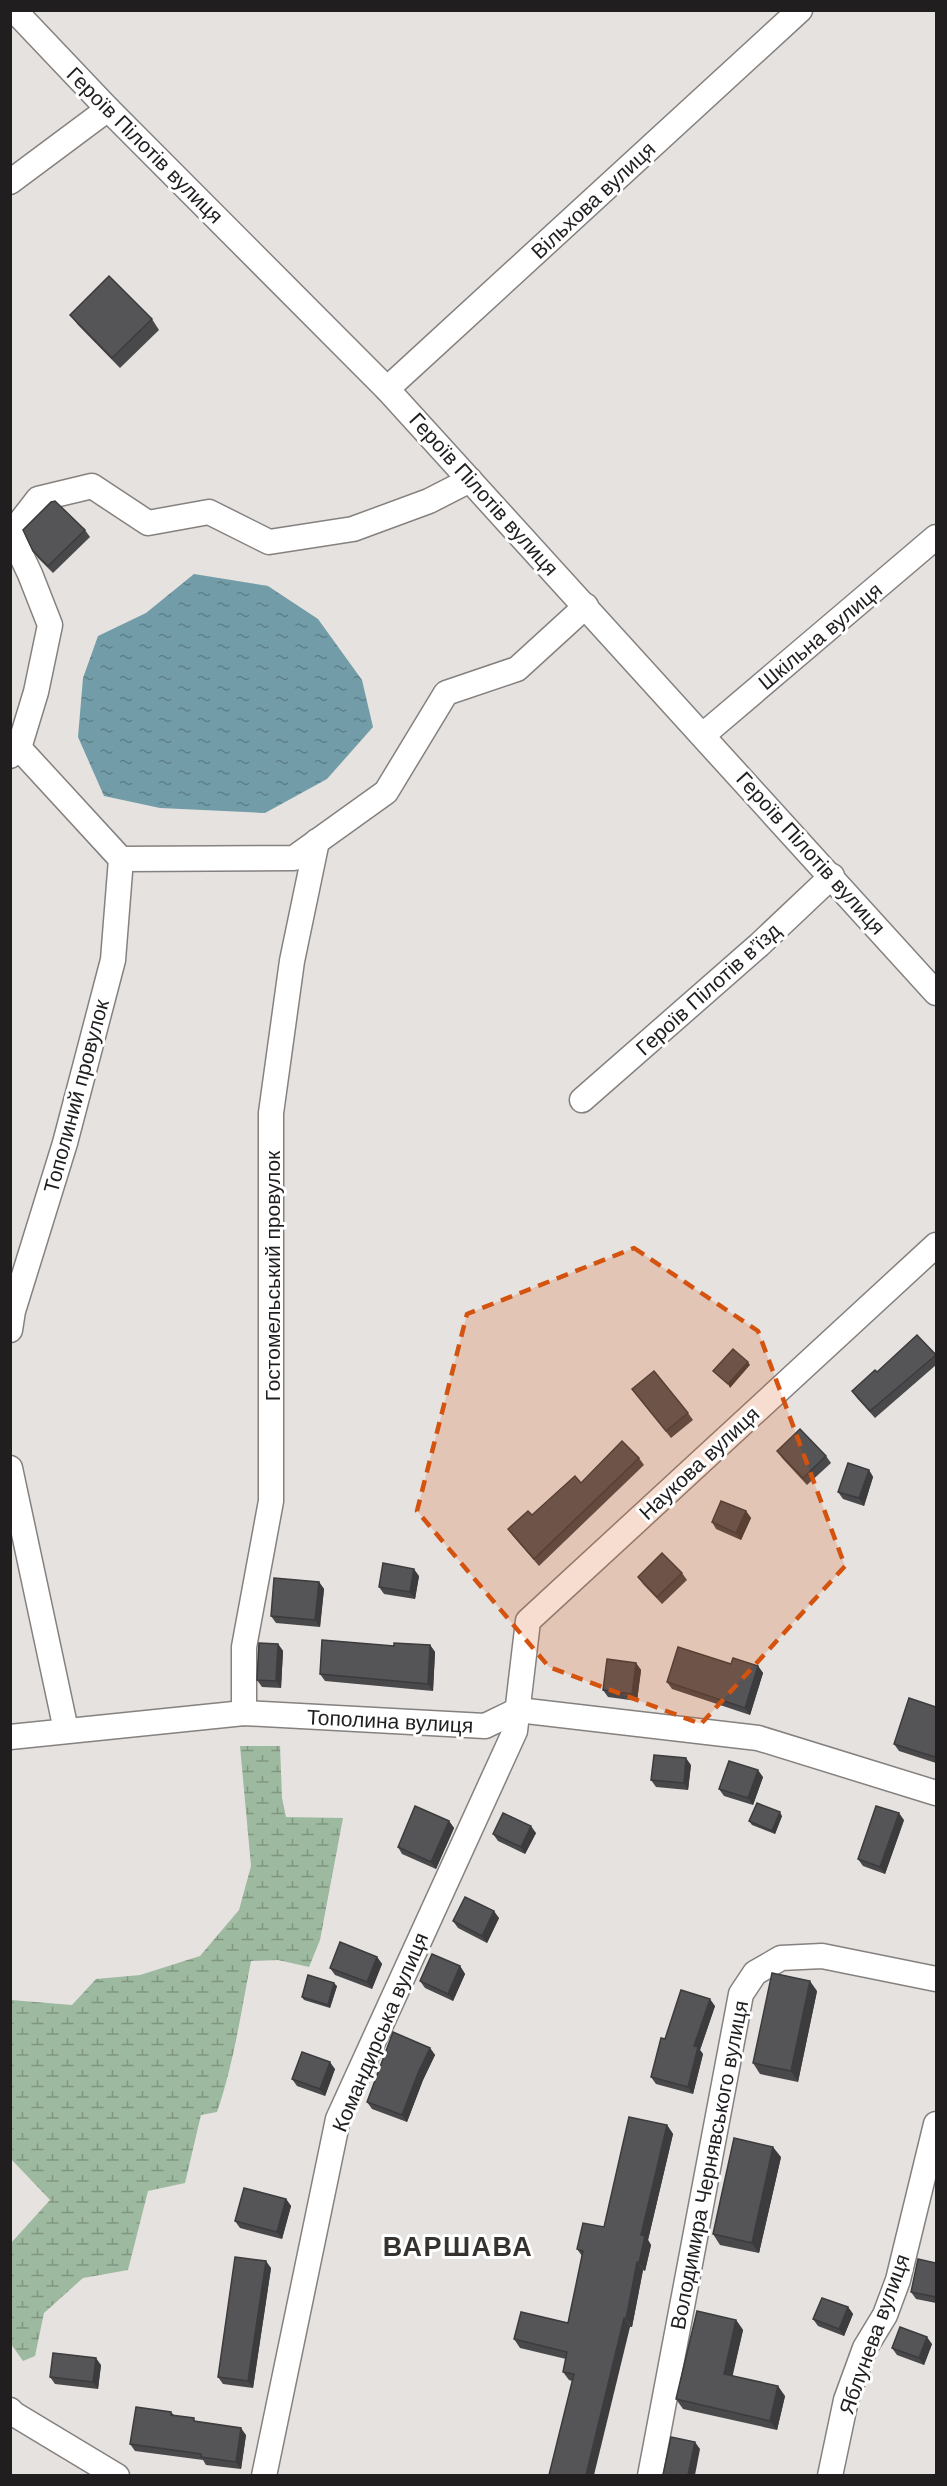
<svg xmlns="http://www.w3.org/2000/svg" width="947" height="2486" viewBox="0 0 947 2486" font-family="Arial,sans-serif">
<defs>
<pattern id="wetland-marsh" width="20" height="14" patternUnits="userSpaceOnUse" patternTransform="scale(1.5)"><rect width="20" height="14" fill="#9db99f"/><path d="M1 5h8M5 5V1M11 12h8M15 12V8" fill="none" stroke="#809681"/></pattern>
<pattern id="water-ripples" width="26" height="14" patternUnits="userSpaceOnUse" patternTransform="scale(1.5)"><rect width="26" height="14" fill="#729da8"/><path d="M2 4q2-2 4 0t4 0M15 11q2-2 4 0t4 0" fill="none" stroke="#5d7f88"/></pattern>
</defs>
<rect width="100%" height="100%" fill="#e6e2df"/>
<path fill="url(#wetland-marsh)" d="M240 1746H280L282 1798 286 1817 343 1818 320 1940 309 1967 278 1960 251 1961C241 2012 234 2063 217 2112L201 2115 185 2183 148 2191 128 2270 83 2278 44 2313 35 2356 23 2361 11 2344V2243L50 2200 11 2159V2000L72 2005 96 1979 140 1975 200 1956 239 1910 251 1866Z"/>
<polygon fill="url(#water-ripples)" points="194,574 268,586 318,619 362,680 373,727 327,779 265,813 160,808 104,796 78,737 83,678 98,636 146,613"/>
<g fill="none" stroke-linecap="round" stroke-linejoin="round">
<g stroke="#85817f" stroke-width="27">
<g id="minor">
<polyline points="14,10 108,109 387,389 936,993"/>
<polyline points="10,182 108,109"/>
<polyline points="387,389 800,10"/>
<polyline points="703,735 936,537"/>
<polyline points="19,748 121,859 294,858 386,792 446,693 517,669 586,606"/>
<polyline points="10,756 19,748 36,692 50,625 30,574 11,534 38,499 92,486 148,523 209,512 269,542 353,529 429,501 470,480"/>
<polyline points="582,1100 759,945 832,876"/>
<polyline points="10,1330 13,1311 65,1143 113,960 121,859"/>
<polyline points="10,1468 66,1730"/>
<polyline points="244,1713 244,1647 271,1501 271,1113 292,961 317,841"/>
<polyline points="10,1737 244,1713 485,1726 518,1710 758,1738 936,1793"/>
<polyline points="10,2410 14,2414 117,2476"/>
<polyline points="264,2476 338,2119 515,1731 528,1621 936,1245"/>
<polyline points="650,2476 741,1994 755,1973 781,1958 822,1956 936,1979"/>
<polyline points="830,2476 846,2400 865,2348 885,2315 898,2280 936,2124"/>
</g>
</g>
<use href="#minor" stroke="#fff" stroke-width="24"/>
</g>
<g fill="#49484b">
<polygon points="70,315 152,319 159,330 120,368 78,325"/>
<polygon points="85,530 90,537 53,573 38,558 33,551"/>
<polygon points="917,1335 936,1356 936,1365 875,1418 857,1398 852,1391 877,1372"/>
<polygon points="632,1389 688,1413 693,1420 671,1438"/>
<polygon points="777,1451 826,1456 831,1463 807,1485 782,1458"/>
<polygon points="639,1458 644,1465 539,1566 513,1536 508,1529 532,1515 581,1483"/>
<polygon points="869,1470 873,1477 864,1506 843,1499 838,1492"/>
<polygon points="746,1511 751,1518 741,1540 716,1529 712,1522"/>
<polygon points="682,1573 687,1580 662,1604 643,1584 638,1577"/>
<polygon points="419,1576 415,1599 384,1594 379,1587"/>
<polygon points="319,1582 324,1589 320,1627 276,1623 271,1616"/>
<polygon points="278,1644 283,1651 281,1688 262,1687 257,1680"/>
<polygon points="430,1645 435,1652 433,1691 325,1681 320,1674"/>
<polygon points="636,1663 641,1670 637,1701 608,1697 603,1690"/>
<polygon points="731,1664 758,1666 763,1673 750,1715 672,1689 667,1682"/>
<polygon points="936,1707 936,1763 899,1751 894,1744"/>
<polygon points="691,1765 688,1790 656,1787 651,1780"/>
<polygon points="763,1777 753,1805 724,1796 719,1789"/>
<polygon points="782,1816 775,1834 752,1825 749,1821"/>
<polygon points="904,1820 885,1874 863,1866 858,1859"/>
<polygon points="449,1821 454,1828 436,1869 402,1854 398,1847"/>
<polygon points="536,1833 525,1854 498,1841 493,1834"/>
<polygon points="499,1918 487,1943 458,1928 453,1921"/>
<polygon points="377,1957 382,1964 372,1989 335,1975 330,1968"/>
<polygon points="460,1966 465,1974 453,2001 425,1988 420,1981"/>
<polygon points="337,1986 330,2008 304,2000 302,1997"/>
<polygon points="817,1991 798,2082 760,2074 753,2063"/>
<polygon points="715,2006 700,2050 703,2054 693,2094 656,2084 651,2077 665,2039"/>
<polygon points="430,2048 435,2055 423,2080 407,2122 372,2109 367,2102"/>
<polygon points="335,2069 325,2096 297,2086 292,2079"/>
<polygon points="667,2125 673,2134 648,2240 651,2245 645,2271 643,2270 632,2327 630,2327 572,2381 569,2380 563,2372 566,2359 520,2348 514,2339 568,2323 582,2256 577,2249 604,2227"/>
<polygon points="781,2157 759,2253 720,2245 713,2234"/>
<polygon points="286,2199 291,2206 282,2239 240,2228 235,2221"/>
<polygon points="936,2263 936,2303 916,2299 911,2292"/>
<polygon points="271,2268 253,2388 223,2384 218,2377"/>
<polygon points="848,2307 853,2314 844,2336 818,2326 813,2319"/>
<polygon points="736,2320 743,2330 732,2376 785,2396 777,2430 683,2409 676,2399"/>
<polygon points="932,2344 924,2365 897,2355 892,2348"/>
<polygon points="101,2365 98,2389 55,2384 50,2377"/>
<polygon points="171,2412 174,2415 246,2435 241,2469 206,2465 203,2460 135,2451 130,2444"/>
</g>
<g fill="#3c3b3d">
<polygon points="748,1362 750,1365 730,1388 728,1384"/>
<polygon points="869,1470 873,1477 864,1506 859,1498"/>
<polygon points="746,1511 751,1518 741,1540 736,1533"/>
<polygon points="414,1569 419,1576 415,1599 410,1592"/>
<polygon points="319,1582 324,1589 320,1627 315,1620"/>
<polygon points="278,1644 283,1651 281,1688 276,1681"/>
<polygon points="430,1645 435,1652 433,1691 428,1684"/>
<polygon points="636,1663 641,1670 637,1701 632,1694"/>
<polygon points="758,1666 763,1673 750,1715 745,1708"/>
<polygon points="686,1758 691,1765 688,1790 684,1783"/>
<polygon points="758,1770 763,1777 753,1805 748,1798"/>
<polygon points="780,1812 782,1816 775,1834 772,1831"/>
<polygon points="899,1813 904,1820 885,1874 880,1867"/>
<polygon points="449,1821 454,1828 436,1869 431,1862"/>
<polygon points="531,1826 536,1833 525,1854 521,1847"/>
<polygon points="494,1911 499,1918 487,1943 482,1936"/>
<polygon points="377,1957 382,1964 372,1989 367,1982"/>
<polygon points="460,1966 465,1974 453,2001 448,1994"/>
<polygon points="810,1981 817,1991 798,2082 791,2071"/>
<polygon points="334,1983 337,1986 330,2008 328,2005"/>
<polygon points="710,1999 715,2006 700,2050 703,2054 693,2094 688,2087 694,2046"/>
<polygon points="430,2048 435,2055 423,2080 407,2122 402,2115 418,2073"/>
<polygon points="330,2062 335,2069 325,2096 320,2089"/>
<polygon points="667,2125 673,2134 648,2240 651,2245 645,2271 639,2263 641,2235"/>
<polygon points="773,2147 781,2157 759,2253 752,2243"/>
<polygon points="286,2199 291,2206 282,2239 277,2232"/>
<polygon points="266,2261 271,2268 253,2388 248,2381"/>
<polygon points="637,2262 643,2270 632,2327 626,2319"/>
<polygon points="848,2307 853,2314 844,2336 839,2329"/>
<polygon points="624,2318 630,2327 594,2475 586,2475"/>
<polygon points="736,2320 743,2330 731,2383 724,2374"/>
<polygon points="927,2337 932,2344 924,2365 919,2358"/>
<polygon points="96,2358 101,2365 98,2389 93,2382"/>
<polygon points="778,2386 785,2396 777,2430 770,2421"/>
<polygon points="241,2428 246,2435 241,2469 236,2462"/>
<polygon points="695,2442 700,2449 695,2475 688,2475"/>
</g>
<g fill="#555457" stroke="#3c3b3d" stroke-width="1.5">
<polygon points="109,276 152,319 112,358 70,315"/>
<polygon points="55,501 85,530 48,566 33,551 23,530 51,502"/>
<polygon points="917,1335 936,1355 870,1411 852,1391 875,1370 877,1372"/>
<polygon points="733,1349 748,1362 728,1384 713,1371"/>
<polygon points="654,1371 688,1413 666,1431 632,1389"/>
<polygon points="800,1429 826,1456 803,1478 777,1451"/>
<polygon points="622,1441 639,1458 534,1559 508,1529 528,1511 532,1515 575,1476 581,1483"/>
<polygon points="848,1463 869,1470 859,1498 838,1492"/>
<polygon points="721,1501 746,1511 736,1533 712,1522"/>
<polygon points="662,1553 682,1573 657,1597 638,1577"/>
<polygon points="383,1563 414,1569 410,1592 379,1587"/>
<polygon points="274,1578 319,1582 315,1620 271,1616"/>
<polygon points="322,1640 394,1646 394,1643 430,1645 428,1684 320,1674"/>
<polygon points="259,1643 278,1644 276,1681 257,1680"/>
<polygon points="678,1647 731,1664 733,1658 758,1666 745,1708 667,1682"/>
<polygon points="607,1659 636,1663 632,1694 603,1690"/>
<polygon points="909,1698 936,1707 936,1753 935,1757 894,1744"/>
<polygon points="654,1755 686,1758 684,1783 651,1780"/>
<polygon points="729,1761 758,1770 748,1798 719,1789"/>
<polygon points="757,1803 780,1812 772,1831 749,1821"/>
<polygon points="415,1806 449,1821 431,1862 398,1847"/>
<polygon points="876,1806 899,1813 880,1867 858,1859"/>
<polygon points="503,1813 531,1826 521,1847 493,1834"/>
<polygon points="465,1897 494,1911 482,1936 453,1921"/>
<polygon points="340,1942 377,1957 367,1982 330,1968"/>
<polygon points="432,1954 460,1966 448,1994 420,1981"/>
<polygon points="772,1973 810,1981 791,2071 753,2063"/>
<polygon points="308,1975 334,1983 328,2005 302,1997"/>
<polygon points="681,1990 710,1999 694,2046 698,2047 688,2087 651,2077 661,2038 665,2039"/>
<polygon points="393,2032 430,2048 418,2073 402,2115 367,2102"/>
<polygon points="302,2052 330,2062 320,2089 292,2079"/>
<polygon points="629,2117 667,2125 641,2235 645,2236 639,2263 637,2262 626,2319 624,2318 586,2475 549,2475 574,2374 563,2372 567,2352 514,2339 521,2312 568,2323 583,2251 577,2249 583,2223 604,2227"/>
<polygon points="734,2138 773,2147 752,2243 713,2234"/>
<polygon points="244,2188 286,2199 277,2232 235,2221"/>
<polygon points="235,2257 266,2261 248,2381 218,2377"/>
<polygon points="918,2259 936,2263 936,2297 911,2292"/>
<polygon points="822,2298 848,2307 839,2329 813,2319"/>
<polygon points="697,2311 736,2320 724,2374 778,2386 770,2421 676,2399"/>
<polygon points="900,2327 927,2337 919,2358 892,2348"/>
<polygon points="53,2353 96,2358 93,2382 50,2377"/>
<polygon points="136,2407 171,2412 171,2415 194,2418 194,2421 241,2428 236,2462 201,2457 201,2454 130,2444"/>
<polygon points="671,2437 695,2442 688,2475 663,2475"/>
</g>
<path fill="#d4530e" fill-opacity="0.2" stroke="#d4530e" stroke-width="4.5" stroke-dasharray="12 8" stroke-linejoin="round" d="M634 1248 758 1331 845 1566 701 1724 549 1667 417 1511 467 1314Z"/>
<g text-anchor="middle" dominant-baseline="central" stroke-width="6" stroke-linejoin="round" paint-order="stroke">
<g font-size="21" fill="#201e1e" stroke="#fff">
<text transform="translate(145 145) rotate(45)">Героїв Пілотів вулиця</text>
<text transform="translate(593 200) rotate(-43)">Вільхова вулиця</text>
<text transform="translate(484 494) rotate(48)">Героїв Пілотів вулиця</text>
<text transform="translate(820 636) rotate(-40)">Шкільна вулиця</text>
<text transform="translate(811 853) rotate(48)">Героїв Пілотів вулиця</text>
<text transform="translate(708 989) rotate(-42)">Героїв Пілотів в’їзд</text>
<text transform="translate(76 1096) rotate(-75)">Тополиний провулок</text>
<text transform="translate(272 1276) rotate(-90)">Гостомельський провулок</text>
<text transform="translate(699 1463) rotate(-43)">Наукова вулиця</text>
<text transform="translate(390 1721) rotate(3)">Тополина вулиця</text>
<text transform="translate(380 2032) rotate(-67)">Командирська вулиця</text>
<text transform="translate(709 2165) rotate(-79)">Володимира Чернявського вулиця</text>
<text transform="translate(874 2334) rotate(-70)">Яблунева вулиця</text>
</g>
<g font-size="27" font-weight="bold" letter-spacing="1.5" fill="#353230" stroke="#fff">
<text x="458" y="2247">ВАРШАВА</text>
</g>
</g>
<rect width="947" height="2486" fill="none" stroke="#201e1e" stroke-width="24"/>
</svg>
